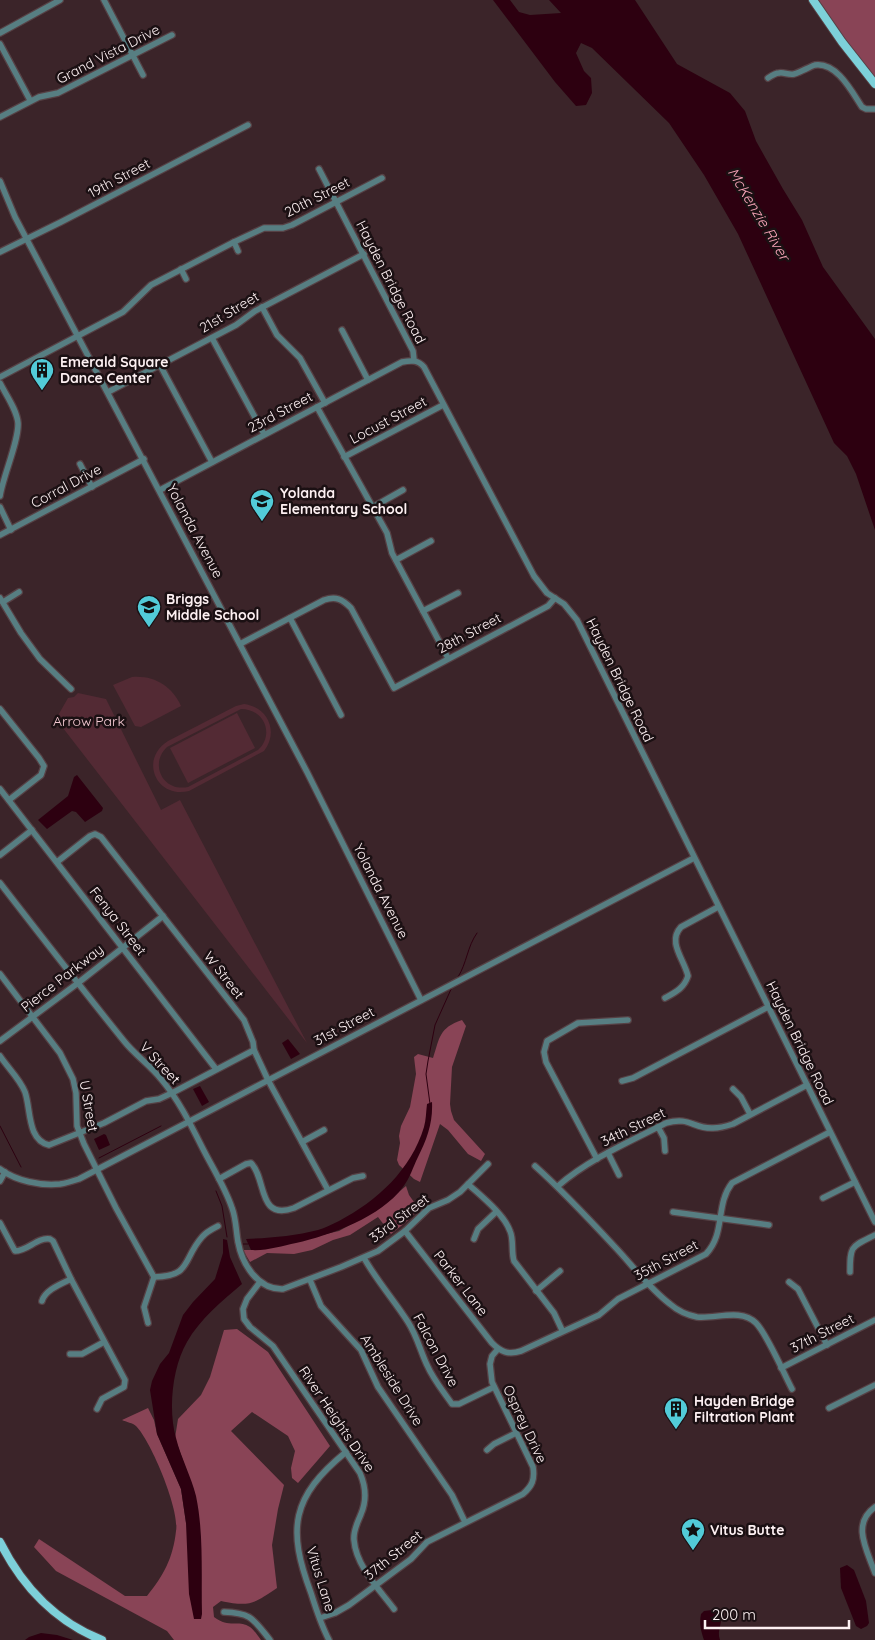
<svg xmlns="http://www.w3.org/2000/svg" width="875" height="1640" viewBox="0 0 875 1640" font-family="Quicksand,sans-serif">
<rect width="100%" height="100%" fill="#3b2429"/>
<g fill="#532a34" fill-rule="evenodd">
<path d="M132 677C154 675 172 686 181 706L141 727 135 726 113 685Z"/>
<polygon points="78,693 106,699 161,810 180,800 307,1043 56,719 68,698 74,697"/>
<path d="M244 704C268 707 279 732 264 751L189 791C156 799 139 759 168 741L236 706ZM241 709C264 709 275 734 258 750L188 787C163 792 149 764 167 747Z"/>
<polygon points="237,713 255,748 188,783 170,748"/>
</g>
<g fill="#894456">
<polygon points="818,0 875,0 875,80 834,27"/>
<path d="M462 1020 466 1026 452 1067 450 1104 451 1111 454 1120 485 1154 481 1161 468 1154 448 1130 440 1124 420 1182 414 1179 399 1165 397 1160 400 1143 399 1136 401 1126 410 1107 416 1074 414 1057 418 1054 433 1058C440 1037 439 1028 462 1020Z"/>
<polygon points="406,1186 409,1195 419,1209 406,1222 391,1234 378,1217 350,1235 333,1240 312,1250 294,1254 267,1253 250,1262 243,1250 258,1250 339,1231 377,1210"/>
<path d="M237 1329 268 1352 330 1446 298 1483 292 1478 291 1468 295 1451 288 1436 252 1412 231 1431 284 1485 278 1509 272 1545 277 1588C253 1604 250 1607 221 1601L213 1607 214 1617C230 1629 237 1619 250 1627 254 1630 258 1636 261 1640H174L167 1631 56 1571 34 1547 39 1539 125 1596H147C164 1575 173 1558 176 1531 180 1510 151 1441 136 1426 133 1423 126 1422 122 1420L148 1408 154 1420 157 1434 181 1489 186 1523 195 1494 175 1438 178 1419 201 1395 210 1377 224 1330Z"/>
</g>
<g fill="#2d0010">
<polygon points="493,0 510,0 519,12 530,15 561,13 549,0 635,0 677,64 730,93 745,111 756,141 783,189 802,220 823,267 875,339 875,530 856,474 847,456 834,443 738,234 704,175 669,123 592,48 581,43 576,53 584,71 591,78 592,93 586,105 576,106 555,82"/>
<polygon points="77,775 103,808 102,811 85,822 76,812 72,811 47,829 38,820 68,796 74,777"/>
<polygon points="288,1039 300,1054 291,1059 282,1043"/>
<polygon points="200,1086 209,1102 202,1106 193,1089"/>
<path d="M432 1102C433 1123 427 1139 418 1157 413 1167 410 1178 403 1187 381 1217 331 1235 296 1243 282 1246 266 1251 251 1250L246 1239C269 1238 295 1236 318 1230 325 1228 332 1224 339 1221 377 1201 411 1170 424 1127 426 1120 426 1112 427 1104Z"/>
<polygon points="104,1134 106,1135 110,1145 99,1150 94,1139"/>
<path d="M223 1239 227 1240 230 1257 242 1284C222 1301 200 1319 187 1342 172 1368 168 1410 176 1438 181 1458 191 1476 196 1496 204 1534 201 1576 202 1614L201 1619H194L189 1594 186 1523 181 1489 157 1434 150 1390 152 1381 160 1364 169 1353 183 1315 193 1302 215 1279 223 1253Z"/>
<polygon points="847,1565 854,1570 866,1601 869,1623 867,1626 861,1629 856,1626 841,1588 840,1568"/>
<path d="M712 1610 720 1613C724 1622 716 1630 720 1640H704C701 1631 699 1624 701 1614L704 1611Z"/>
<polygon points="41,1633 57,1635 73,1640 25,1640 29,1637"/>
</g>
<g fill="none" stroke-linecap="round" stroke-linejoin="round">
<g stroke="#2d0010" stroke-width="1">
<path d="M458 977C467 963 467 947 477 933"/>
<polyline points="430,1104 426,1074 428,1061 435,1025 452,987"/>
<polyline points="0,1126 21,1167"/>
<polyline points="99,1158 161,1126"/>
<polyline points="216,1191 222,1206 227,1237"/>
<polyline points="243,1244 248,1244"/>
</g>
<g stroke="#564145" stroke-width="8">
<g id="minor">
<polyline points="104,0 143,75"/>
<polyline points="0,33 60,0"/>
<polyline points="0,44 30,100"/>
<path d="M768 78C771 76 776 73 779 73 784 72 788 75 794 74 801 72 809 67 815 65 837 62 852 92 862 107L866 109H875"/>
<polyline points="0,117 39,97 58,93 172,35"/>
<polyline points="319,169 413,351 414,360"/>
<polyline points="0,181 15,217 307,772 421,1000"/>
<polyline points="234,242 238,251"/>
<polyline points="0,252 61,222 248,125"/>
<polyline points="181,269 186,279"/>
<polyline points="262,307 277,335 300,358 325,403"/>
<polyline points="342,330 368,380"/>
<polyline points="212,338 264,434"/>
<polyline points="160,365 212,462"/>
<polyline points="0,377 123,312 151,285 234,242 264,228 283,228 292,225 382,178"/>
<path d="M0 383C6 395 17 410 18 423 19 441 3 476 0 496"/>
<polyline points="108,392 236,325 255,311 364,254"/>
<polyline points="317,407 387,533 392,553 448,658"/>
<polyline points="344,457 443,405"/>
<polyline points="80,464 92,487"/>
<path d="M160 490 402 362C412 360 418 360 424 367L534 576 547 593 564 604 577 620 875 1222"/>
<polyline points="0,507 11,530"/>
<polyline points="373,507 403,490"/>
<polyline points="0,535 144,459"/>
<polyline points="396,560 431,541"/>
<polyline points="0,598 21,633 40,659 71,689"/>
<polyline points="3,602 19,592"/>
<polyline points="423,611 458,593"/>
<polyline points="290,618 341,715"/>
<path d="M240 644 324 600C336 596 342 599 351 608L394 688 548 606 555 598"/>
<polyline points="0,709 39,758 44,766 41,775 9,800"/>
<polyline points="0,789 216,1069"/>
<polyline points="0,855 32,830"/>
<polyline points="57,862 90,836 95,834 101,837 244,1020 253,1042 254,1050 268,1080 328,1190"/>
<path d="M0 883C41 936 82 989 124 1041 135 1055 150 1065 161 1079 178 1099 190 1123 202 1147 212 1167 225 1187 232 1208 236 1218 236 1231 238 1242 242 1264 258 1290 283 1289L341 1267 378 1251 405 1231 429 1208 448 1200 460 1192 488 1164"/>
<polyline points="0,974 60,1053 73,1079 76,1093 77,1126 84,1144 116,1208 154,1277"/>
<path d="M665 998C676 992 684 988 688 976 684 959 667 942 681 927L718 907"/>
<polyline points="0,1041 78,983 163,916"/>
<path d="M0 1056C8 1068 20 1079 25 1092 31 1109 27 1140 49 1145L104 1123 146 1101 159 1099 172 1093 254 1050"/>
<polyline points="622,1081 633,1078 768,1007"/>
<polyline points="733,1089 741,1097 750,1114"/>
<polyline points="658,1127 664,1138 665,1151"/>
<polyline points="302,1142 324,1130"/>
<polyline points="608,1153 619,1175"/>
<polyline points="597,1159 546,1062 544,1052 547,1041 578,1023 628,1020"/>
<path d="M535 1166C563 1191 589 1219 615 1247 633 1266 649 1288 670 1304 678 1311 687 1315 697 1317 716 1319 741 1308 756 1323 767 1334 784 1374 792 1389"/>
<path d="M0 1169C16 1181 41 1186 60 1184 67 1183 73 1181 79 1179L694 858"/>
<path d="M219 1179 246 1164 251 1163C267 1179 257 1221 294 1208L353 1178 363 1176"/>
<polyline points="0,1181 5,1172"/>
<path d="M468 1184C481 1196 504 1214 510 1231 514 1240 511 1251 514 1261L554 1313 562 1330"/>
<path d="M558 1186C589 1159 629 1142 666 1123 690 1116 693 1129 713 1128 720 1128 727 1126 733 1124L807 1085"/>
<polyline points="823,1198 855,1182"/>
<polyline points="673,1212 769,1225"/>
<path d="M0 1223 15 1251C28 1251 37 1237 50 1239L53 1241 71 1279 125 1380 124 1387 102 1399 97 1409"/>
<path d="M405 1231 492 1343C501 1352 508 1355 521 1351L599 1315 618 1299 706 1254C726 1233 715 1205 732 1183L830 1132"/>
<polyline points="474,1239 478,1229 496,1212"/>
<path d="M364 1258C377 1281 394 1300 408 1322 417 1336 420 1350 427 1365 433 1379 443 1391 452 1404H459L494 1387"/>
<path d="M850 1272C850 1245 851 1247 875 1235"/>
<path d="M154 1277C192 1276 182 1260 202 1237 206 1232 212 1229 218 1226"/>
<polyline points="310,1280 321,1306 361,1350 378,1387 452,1495 465,1522"/>
<path d="M260 1282 247 1299 243 1309 244 1319 250 1327 273 1346 360 1473C366 1487 367 1500 361 1514 358 1522 353 1530 354 1540 356 1566 379 1589 394 1609"/>
<polyline points="789,1282 798,1289 827,1345"/>
<polyline points="536,1291 560,1271"/>
<path d="M42 1301C45 1290 61 1284 71 1279"/>
<polyline points="148,1323 144,1307 154,1277"/>
<polyline points="70,1354 82,1354 104,1342"/>
<polyline points="781,1368 875,1320"/>
<polyline points="829,1408 875,1385"/>
<polyline points="487,1450 494,1444 516,1433"/>
<path d="M875 1507C851 1524 867 1550 875 1573"/>
<path d="M224 1612C252 1613 253 1619 270 1640"/>
<path d="M320 1618 335 1613 349 1605 411 1559 427 1542 523 1494C532 1486 535 1480 533 1467L492 1382 490 1364 492 1356 498 1349"/>
<path d="M329 1640C321 1625 316 1609 311 1593 287 1529 291 1497 346 1452"/>
</g>
</g>
<g stroke="#564145" stroke-width="10">
<g id="major">
<polyline points="813,0 842,42 875,84"/>
<path d="M0 1542C22 1586 56 1622 102 1640"/>
</g>
</g>
<use href="#minor" stroke="#577e82" stroke-width="5.5"/>
<use href="#major" stroke="#7dd0d9" stroke-width="8"/>
</g>
<defs>
<g id="building-pin" transform="scale(1.25)"><path d="M0 17L-7.5 6A9.5 9.5 0 1 1 7.5 6Z" fill="#52cbd8" stroke="#1b1013"/><path d="M-4-6H4V6H1V3H-1V6H-4ZM-2.5-4.3h1.7v1.8h-1.7ZM.8-4.3h1.7v1.8H.8ZM-2.5-1h1.7V.8h-1.7ZM.8-1h1.7V.8H.8Z" fill="#111"/></g>
<g id="school-pin" transform="scale(1.25)"><path d="M0 17L-7.5 6A9.5 9.5 0 1 1 7.5 6Z" fill="#52cbd8" stroke="#1b1013"/><path d="M0-5L7-2L0 1L-7-2ZM-4 1L0 2.5L4 1V4Q0 6-4 4Z" fill="#111"/></g>
<g id="sight-pin" transform="scale(1.25)"><path d="M0 17L-7.5 6A9.5 9.5 0 1 1 7.5 6Z" fill="#52cbd8" stroke="#1b1013"/><path d="M0-6L1.8-2.2L6-1.7L2.9 1.2L3.7 5.4L0 3.3L-3.7 5.4L-2.9 1.2L-6-1.7L-1.8-2.2Z" fill="#111"/></g>
</defs>
<g fill-rule="evenodd">
<use href="#building-pin" x="42" y="370"/>
<use href="#school-pin" x="262" y="501"/>
<use href="#school-pin" x="149" y="607"/>
<use href="#building-pin" x="676" y="1409"/>
<use href="#sight-pin" x="693" y="1530"/>
</g>
<g text-anchor="middle" dominant-baseline="central" stroke-width="5" stroke-linejoin="round" paint-order="stroke">
<g font-size="14" fill="#fdf0f2" stroke="#1b1013">
<text transform="translate(108 54) rotate(-27)">Grand Vista Drive</text>
<text transform="translate(119 178) rotate(-28)">19th Street</text>
<text transform="translate(317 197) rotate(-27)">20th Street</text>
<text transform="translate(391 282) rotate(63)">Hayden Bridge Road</text>
<text transform="translate(229 312) rotate(-31)">21st Street</text>
<text transform="translate(280 412) rotate(-28)">23rd Street</text>
<text transform="translate(388 420) rotate(-28)">Locust Street</text>
<text transform="translate(66 486) rotate(-28)">Corral Drive</text>
<text transform="translate(195 531) rotate(62)">Yolanda Avenue</text>
<text transform="translate(469 633) rotate(-28)">28th Street</text>
<text transform="translate(620 680) rotate(64)">Hayden Bridge Road</text>
<text transform="translate(381 891) rotate(63)">Yolanda Avenue</text>
<text transform="translate(118 921) rotate(52)">Fenya Street</text>
<text transform="translate(224 975) rotate(52)">W Street</text>
<text transform="translate(62 978) rotate(-38)">Pierce Parkway</text>
<text transform="translate(344 1026) rotate(-28)">31st Street</text>
<text transform="translate(800 1043) rotate(64)">Hayden Bridge Road</text>
<text transform="translate(160 1063) rotate(47)">V Street</text>
<text transform="translate(89 1106) rotate(80)">U Street</text>
<text transform="translate(633 1127) rotate(-26)">34th Street</text>
<text transform="translate(399 1218) rotate(-37)">33rd Street</text>
<text transform="translate(666 1260) rotate(-28)">35th Street</text>
<text transform="translate(461 1283) rotate(52)">Parker Lane</text>
<text transform="translate(822 1333) rotate(-27)">37th Street</text>
<text transform="translate(436 1350) rotate(62)">Falcon Drive</text>
<text transform="translate(392 1380) rotate(58)">Ambleside Drive</text>
<text transform="translate(337 1419) rotate(56)">River Heights Drive</text>
<text transform="translate(525 1424) rotate(65)">Osprey Drive</text>
<text transform="translate(393 1555) rotate(-39)">37th Street</text>
<text transform="translate(321 1579) rotate(73)">Vitus Lane</text>
</g>
<g font-size="14" font-weight="bold" fill="#fdf0f2" stroke="#1b1013" text-anchor="start">
<text x="60" y="362">Emerald Square<tspan x="60" dy="16">Dance Center</tspan></text>
<text x="280" y="493">Yolanda<tspan x="280" dy="16">Elementary School</tspan></text>
<text x="166" y="599">Briggs<tspan x="166" dy="16">Middle School</tspan></text>
<text x="694" y="1401">Hayden Bridge<tspan x="694" dy="16">Filtration Plant</tspan></text>
<text x="710" y="1530">Vitus Butte</text>
</g>
<g font-size="14" fill="#f3c8d1" stroke="#1b1013">
<text x="89" y="721">Arrow Park</text>
</g>
<g font-size="15" font-style="italic" fill="#f6a3b7" stroke="#1b1013">
<text transform="translate(759 214) rotate(59)">McKenzie River</text>
</g>
</g>
<path d="M705 1620v8h144v-8" fill="none" stroke="#fdf0f2" stroke-width="2.5"/>
<text x="712" y="1620" font-size="15" fill="#fdf0f2" stroke="#1b1013" stroke-width="4" paint-order="stroke">200 m</text>
</svg>
